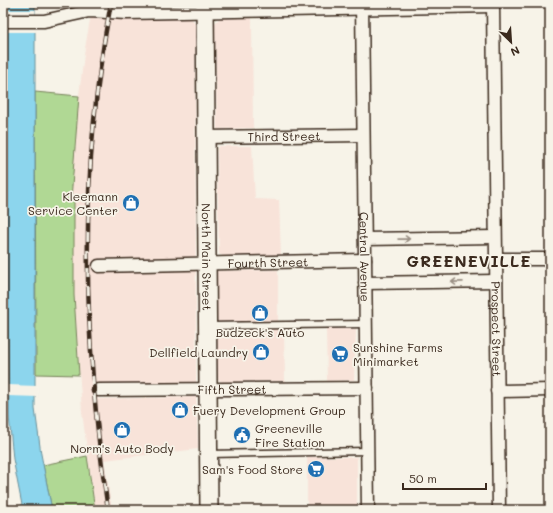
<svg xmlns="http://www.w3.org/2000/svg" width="553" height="513" viewBox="0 0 553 513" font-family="Mali,sans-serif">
<rect width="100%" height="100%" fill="#f7f3e8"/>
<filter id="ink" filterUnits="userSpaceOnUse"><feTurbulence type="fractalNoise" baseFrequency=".025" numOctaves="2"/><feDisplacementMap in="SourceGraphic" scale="8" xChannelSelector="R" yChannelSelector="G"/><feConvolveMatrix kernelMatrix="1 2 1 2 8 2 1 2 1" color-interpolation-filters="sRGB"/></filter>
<g filter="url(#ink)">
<g fill="#f8e3d9">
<polygon points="93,3 124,3 121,19 189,18 193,20 195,24 196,382 98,386 98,399 196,397 198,449 104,460 112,510 95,510 82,412 74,295 71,200 74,137 84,54"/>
<polygon points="220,18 252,18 253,128 217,129 215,23"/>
<polygon points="220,146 252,146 255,199 279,200 281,256 223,256 219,254 217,148"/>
<polygon points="278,270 278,330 284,331 285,381 221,382 217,377 217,271"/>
<polygon points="326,329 356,329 354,380 327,381"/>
<polygon points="307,457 357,457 357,506 307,508"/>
</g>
<g fill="#b0d894" stroke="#768159">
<polygon points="35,92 79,96 71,199 74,200 74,295 79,375 36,374"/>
<polygon points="87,456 95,510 52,510 43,465"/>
</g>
<polygon fill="#8cd5ed" stroke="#6c919a" points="4,3 35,3 35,409 41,454 52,510 23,510 13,459 9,416"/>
<g fill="#f7f3e8">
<polygon points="4,10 35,10 36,32 5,32"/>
<polygon points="8,385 38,386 38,397 8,396"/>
</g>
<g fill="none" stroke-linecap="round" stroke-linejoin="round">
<g stroke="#3b2a1e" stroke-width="9">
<g id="service">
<polyline points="209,326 366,324"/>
<polyline points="209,454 367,451"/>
</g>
</g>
<g stroke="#3b2a1e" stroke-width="15">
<g id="minor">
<path id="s1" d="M362 3 368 510"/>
<path id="s2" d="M493 3 499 510"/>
<polyline points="3,21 44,21 89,11 127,13 493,6"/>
<path id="s3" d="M205 137 363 135"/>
<polyline points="365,239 495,237"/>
<polyline points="496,259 550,259"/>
<path id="s4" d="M99 266 365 260"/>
<polyline points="365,283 496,281"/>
<path id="s5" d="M98 390 367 388"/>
<polyline points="497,391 550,390"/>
</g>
</g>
<g stroke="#3b2a1e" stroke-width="20">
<g id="secondary">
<path id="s6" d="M205 3 209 510"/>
</g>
</g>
<use href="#service" stroke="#f7f3e8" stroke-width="6"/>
<use href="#minor" stroke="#f7f3e8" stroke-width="12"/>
<use href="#secondary" stroke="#f7f3e8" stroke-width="17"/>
<g stroke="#3b2a1e" stroke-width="4.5">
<path id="rail" d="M108 510C83 340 78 173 111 3"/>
</g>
<use href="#rail" stroke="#f7f3e8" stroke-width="3" stroke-dasharray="9" stroke-linecap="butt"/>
</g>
<defs><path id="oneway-shaft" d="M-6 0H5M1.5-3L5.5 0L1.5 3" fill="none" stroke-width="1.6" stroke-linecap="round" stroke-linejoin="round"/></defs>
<g stroke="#998e83">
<use href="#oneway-shaft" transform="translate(404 239) rotate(-1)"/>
<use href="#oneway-shaft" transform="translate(457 282) rotate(179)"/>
</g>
</g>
<defs>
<g id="shop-disc" transform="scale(0.9)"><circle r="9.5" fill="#1f6fb2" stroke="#f7f3e8"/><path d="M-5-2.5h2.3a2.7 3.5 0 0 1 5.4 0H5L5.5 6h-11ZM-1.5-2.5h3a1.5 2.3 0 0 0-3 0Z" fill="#fff"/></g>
<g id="supermarket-disc" transform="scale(0.9)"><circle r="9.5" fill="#1f6fb2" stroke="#f7f3e8"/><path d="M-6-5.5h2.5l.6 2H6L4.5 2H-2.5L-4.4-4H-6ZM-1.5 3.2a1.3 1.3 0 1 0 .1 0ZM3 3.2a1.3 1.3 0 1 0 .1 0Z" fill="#fff"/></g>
<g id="civic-disc" transform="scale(0.9)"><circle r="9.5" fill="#1f6fb2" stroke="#f7f3e8"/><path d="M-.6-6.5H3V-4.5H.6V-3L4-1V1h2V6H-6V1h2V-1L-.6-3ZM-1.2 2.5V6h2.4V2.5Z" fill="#fff"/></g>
</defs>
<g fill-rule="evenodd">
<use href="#shop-disc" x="131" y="203"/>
<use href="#shop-disc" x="260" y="313"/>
<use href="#shop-disc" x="261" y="352"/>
<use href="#supermarket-disc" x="340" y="354"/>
<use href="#shop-disc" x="180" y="410"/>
<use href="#shop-disc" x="122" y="430"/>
<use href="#civic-disc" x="242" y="435"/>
<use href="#supermarket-disc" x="316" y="469"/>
</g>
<g text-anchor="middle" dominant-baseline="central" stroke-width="3.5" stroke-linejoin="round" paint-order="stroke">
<g font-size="12" fill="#3b2a1e" stroke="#f7f3e8">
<text stroke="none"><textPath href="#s3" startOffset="79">Third Street</textPath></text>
<text stroke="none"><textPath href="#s6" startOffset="254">North Main Street</textPath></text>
<text stroke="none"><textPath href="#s1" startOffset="254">Central Avenue</textPath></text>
<text stroke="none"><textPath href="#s4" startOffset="169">Fourth Street</textPath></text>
<text stroke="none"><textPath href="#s2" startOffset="326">Prospect Street</textPath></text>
<text stroke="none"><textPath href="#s5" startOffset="134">Fifth Street</textPath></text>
</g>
<g font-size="12" fill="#3b2a1e" stroke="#f7f3e8" text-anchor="end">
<text x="118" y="196">Kleemann<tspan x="118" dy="14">Service Center</tspan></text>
<text x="260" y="332" text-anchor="middle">Budzeck's Auto</text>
<text x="353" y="347" text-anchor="start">Sunshine Farms<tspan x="353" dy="14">Minimarket</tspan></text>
<text x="248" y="352">Dellfield Laundry</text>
<text x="193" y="410" text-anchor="start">Fuery Development Group</text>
<text x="255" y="428" text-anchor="start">Greeneville<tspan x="255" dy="14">Fire Station</tspan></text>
<text x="122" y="448" text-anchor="middle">Norm's Auto Body</text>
<text x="303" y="469">Sam's Food Store</text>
</g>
<g font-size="16" font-weight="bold" letter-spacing="1" fill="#3b2a1e" stroke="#f7f3e8">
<text x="469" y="260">GREENEVILLE</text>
</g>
</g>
<rect width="553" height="513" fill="none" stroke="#f7f3e8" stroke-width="16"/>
<rect x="8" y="8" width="537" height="497" fill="none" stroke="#3b2a1e" stroke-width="1.5" filter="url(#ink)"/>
<g transform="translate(511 42) rotate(155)" stroke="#f7f3e8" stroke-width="3" paint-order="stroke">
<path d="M0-3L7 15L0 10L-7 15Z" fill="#3b2a1e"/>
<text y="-6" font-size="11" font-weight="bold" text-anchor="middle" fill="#3b2a1e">N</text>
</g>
<path d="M403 483v6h83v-6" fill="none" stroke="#3b2a1e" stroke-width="2"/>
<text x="409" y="483" font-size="12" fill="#3b2a1e" stroke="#f7f3e8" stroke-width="3" paint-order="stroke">50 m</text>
</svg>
